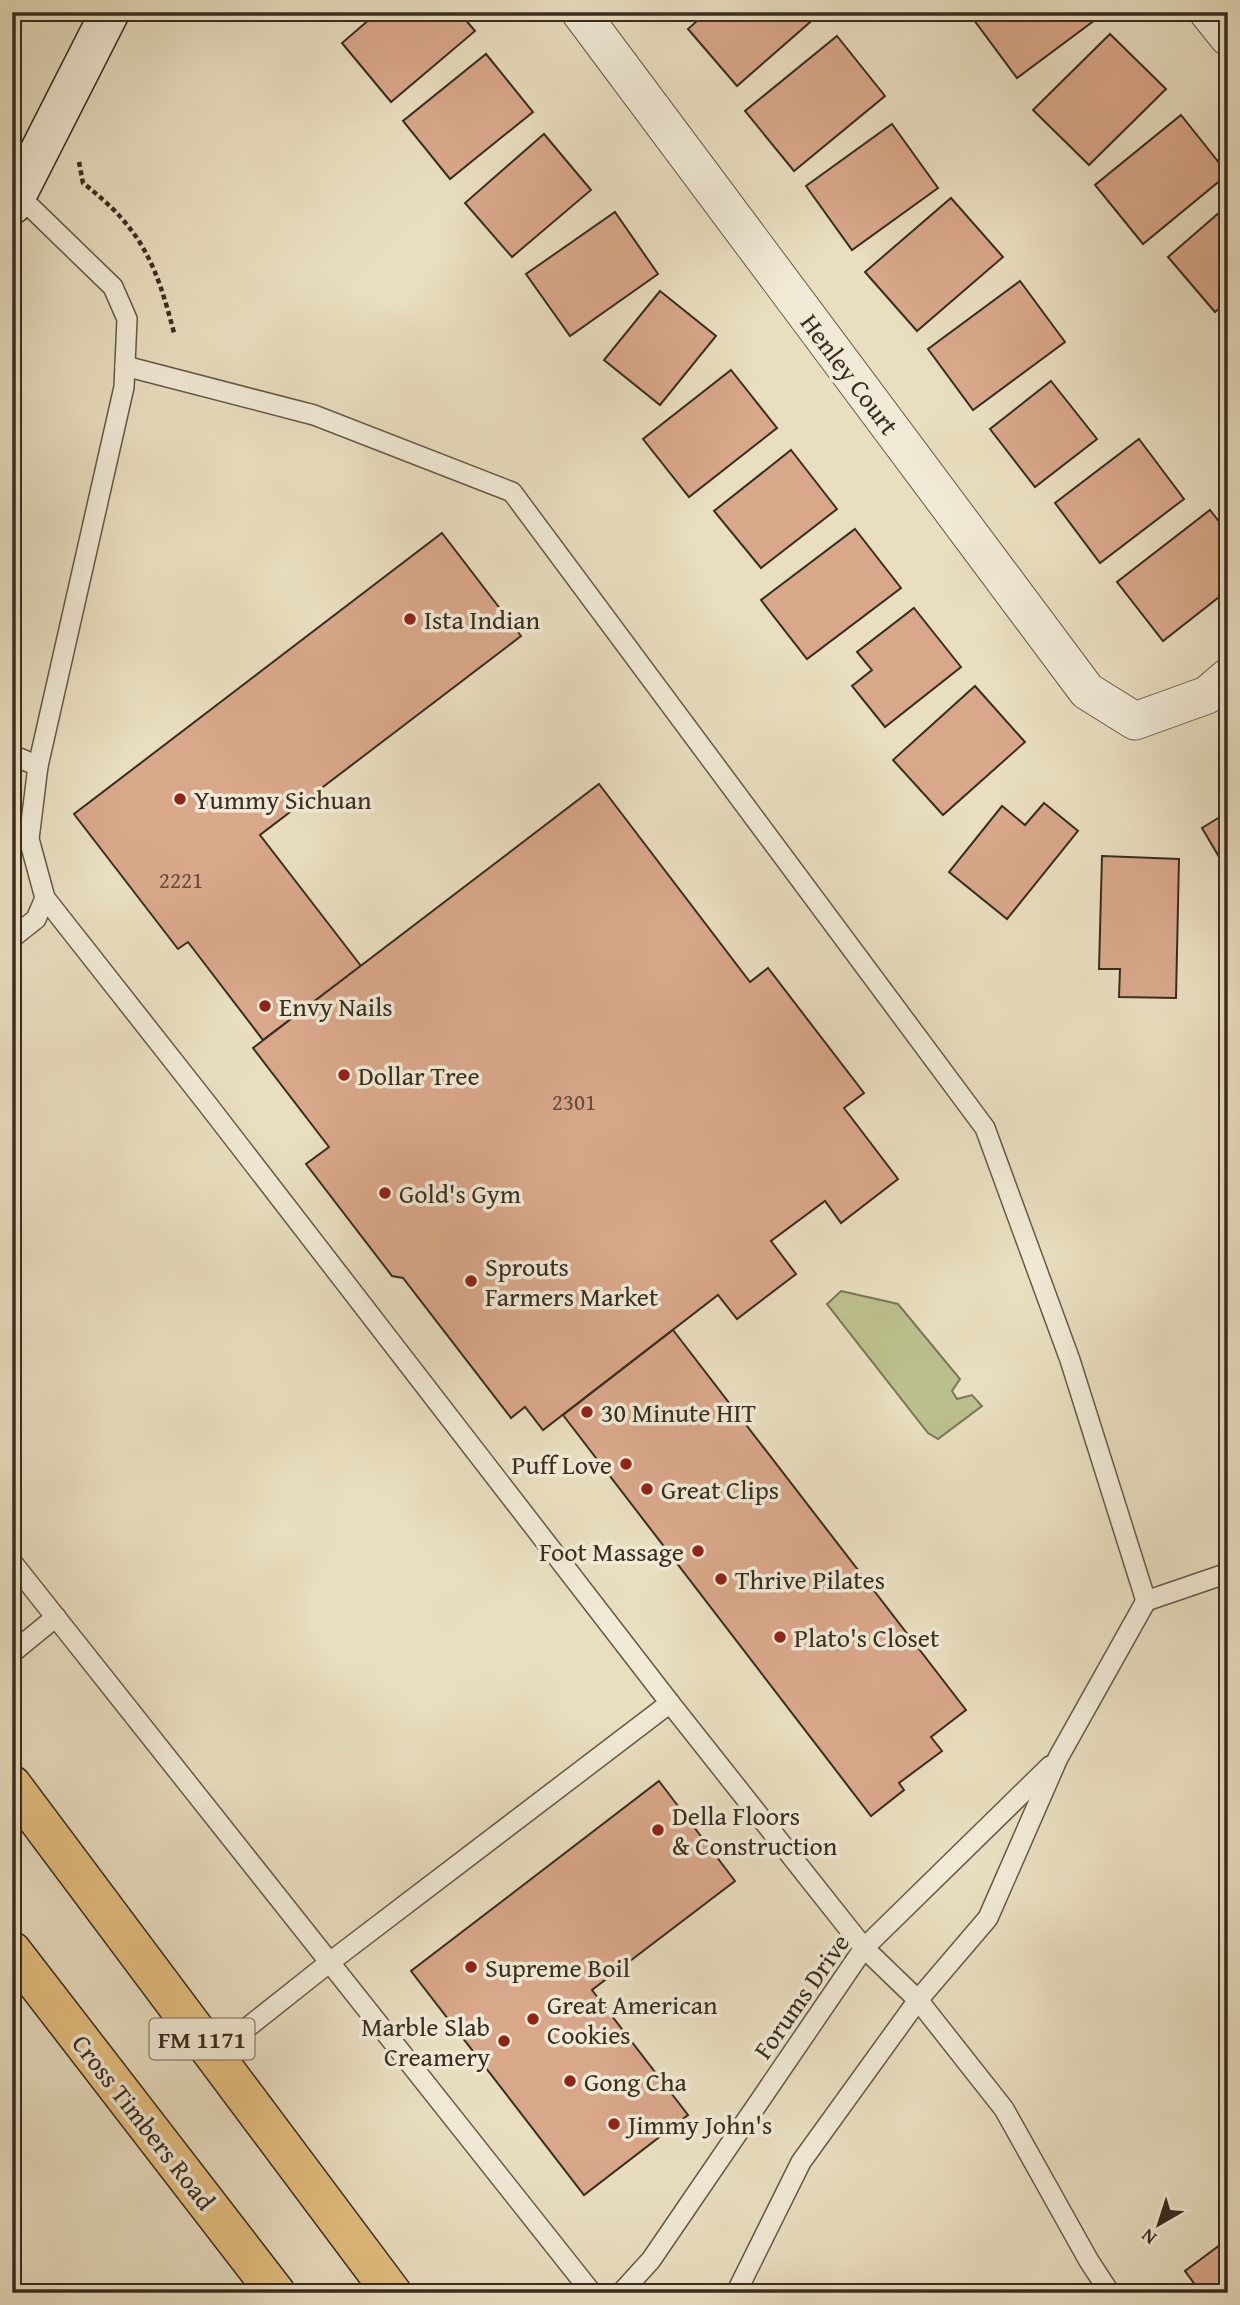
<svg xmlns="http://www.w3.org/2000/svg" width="1240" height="2305" viewBox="0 0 1240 2305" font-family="'Gentium Book Plus',serif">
<rect width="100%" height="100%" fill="#e9dec0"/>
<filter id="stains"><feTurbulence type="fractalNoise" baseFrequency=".00286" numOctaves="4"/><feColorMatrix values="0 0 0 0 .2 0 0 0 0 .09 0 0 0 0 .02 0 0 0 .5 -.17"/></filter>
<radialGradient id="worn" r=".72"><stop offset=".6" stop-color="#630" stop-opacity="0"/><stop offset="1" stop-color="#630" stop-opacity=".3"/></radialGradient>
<polygon fill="#bcc08e" stroke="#7a7656" stroke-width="2" points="841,1291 898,1304 960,1379 952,1391 957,1399 972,1395 982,1406 938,1439 928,1433 827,1304"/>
<g fill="#d9a78a" stroke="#392d1f" stroke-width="2">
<polygon points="378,12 459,12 475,31 391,102 342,43"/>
<polygon points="707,12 814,12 817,16 737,86 688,29"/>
<polygon points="977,12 1096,12 1099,17 1017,78 971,16"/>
<polygon points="1110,34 1166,89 1089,165 1033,110"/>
<polygon points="837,36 885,96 794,171 745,111"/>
<polygon points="486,54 533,112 450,179 403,121"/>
<polygon points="1181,115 1228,174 1143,244 1095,185"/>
<polygon points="892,124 938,188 852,250 806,186"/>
<polygon points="544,134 591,190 512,257 465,203"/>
<polygon points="951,198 1003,257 917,331 865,272"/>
<polygon points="1228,205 1228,301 1215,312 1168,257"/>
<polygon points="615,212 658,274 570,336 526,274"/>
<polygon points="1020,281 1065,342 973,410 928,349"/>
<polygon points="660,291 716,336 660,405 604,360"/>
<polygon points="731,370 777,428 689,497 643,439"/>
<polygon points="1051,381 1097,439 1035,487 990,429"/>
<polygon points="1139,439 1184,499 1100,563 1055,503"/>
<polygon points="791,450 837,509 761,568 714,511"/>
<polygon points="1210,510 1228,533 1228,590 1163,641 1117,582"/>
<polygon points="855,529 901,588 807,659 761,600"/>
<polygon points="442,533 521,636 260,835 361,966 263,1040 188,942 178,949 74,814"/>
<polygon points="914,608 961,667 885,727 852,686 872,670 857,652"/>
<polygon points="975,686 1025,742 943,815 893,760"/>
<polygon points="599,784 750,982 768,968 864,1093 844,1108 898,1179 841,1223 825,1201 771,1241 796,1274 737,1319 718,1295 543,1430 525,1407 511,1418 403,1278 392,1276 306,1164 329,1147 253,1048"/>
<polygon points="1044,803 1078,831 1007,919 949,872 1002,806 1025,825"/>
<polygon points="1228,812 1228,872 1202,828"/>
<polygon points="1102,856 1179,859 1176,998 1119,997 1120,969 1099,969"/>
<polygon points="673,1330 966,1710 931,1737 942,1751 899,1783 904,1790 871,1816 563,1415"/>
<polygon points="659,1781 735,1881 592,1990 688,2115 584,2195 411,1971"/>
<polygon points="1228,2239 1228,2293 1201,2293 1185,2271"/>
</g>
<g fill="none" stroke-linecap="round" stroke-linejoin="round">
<g stroke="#655947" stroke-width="22">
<g id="lane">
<polyline points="125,366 314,415 512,492 985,1128 1070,1360 1146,1601"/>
<polyline points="12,755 38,766"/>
<polyline points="45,898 208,1105 670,1703 864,1948 918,2000 1004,2109 1089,2261 1110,2293"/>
<polyline points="12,938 36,919 45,898 29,839 38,766 124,387 127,319 113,287 14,191"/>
<polyline points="12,1562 592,2293"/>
<polyline points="1146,1601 1228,1573"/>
<polyline points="12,1653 56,1617"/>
<polyline points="214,2054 330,1962 670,1703"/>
<polyline points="621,2293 651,2260 864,1948 1050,1766"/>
<polyline points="736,2293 801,2162 918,2000 988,1918 1058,1758 1146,1601"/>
</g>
</g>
<g stroke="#655947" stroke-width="39">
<g id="street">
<polyline points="580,12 1087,691 1135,721 1207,695 1228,677"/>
<polyline points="1208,12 1228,37"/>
</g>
</g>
<g stroke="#392d1f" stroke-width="41">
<polyline id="secondary" points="12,205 110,12"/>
</g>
<g stroke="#392d1f" stroke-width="41">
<g id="primary">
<polyline points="12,1785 392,2293"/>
<polyline points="12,1951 276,2293"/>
</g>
</g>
<path stroke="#392d1f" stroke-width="4.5" stroke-dasharray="5 3.5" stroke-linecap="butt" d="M79 162 83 183C141 228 156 263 174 333"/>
<use href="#lane" stroke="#f1ead6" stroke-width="19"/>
<use href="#street" stroke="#f1ead6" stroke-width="37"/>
<use href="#secondary" stroke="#f1ead6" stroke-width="38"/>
<use href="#primary" stroke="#e4bf80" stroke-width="38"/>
</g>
<g fill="#8f2418" stroke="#f1ead6" stroke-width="2.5">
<circle cx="410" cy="619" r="7"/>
<circle cx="180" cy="799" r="7"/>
<circle cx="265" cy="1006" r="7"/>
<circle cx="344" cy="1075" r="7"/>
<circle cx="385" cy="1193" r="7"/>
<circle cx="471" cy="1281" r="7"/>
<circle cx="587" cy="1412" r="7"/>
<circle cx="626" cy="1464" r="7"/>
<circle cx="647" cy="1489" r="7"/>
<circle cx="698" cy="1551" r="7"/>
<circle cx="721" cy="1579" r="7"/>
<circle cx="780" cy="1637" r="7"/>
<circle cx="658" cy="1830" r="7"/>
<circle cx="471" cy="1967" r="7"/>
<circle cx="533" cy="2019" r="7"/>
<circle cx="504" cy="2041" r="7"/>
<circle cx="570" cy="2081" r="7"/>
<circle cx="614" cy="2124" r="7"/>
</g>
<g text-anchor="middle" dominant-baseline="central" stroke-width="7" stroke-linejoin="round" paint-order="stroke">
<g font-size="23" fill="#614c3a">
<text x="181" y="879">2221</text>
<text x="574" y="1101">2301</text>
</g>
<rect fill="#f1ead6" stroke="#706656" stroke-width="2" x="149.5" y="2018.5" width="105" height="41" rx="5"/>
<g font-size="24" font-weight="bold" fill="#392d1f">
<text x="202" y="2039">FM 1171</text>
</g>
<g font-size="26" fill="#392d1f" stroke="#f1ead6">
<text transform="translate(850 374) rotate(53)">Henley Court</text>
<text transform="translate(801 1996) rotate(-55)">Forums Drive</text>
<text transform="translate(144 2122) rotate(52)">Cross Timbers Road</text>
</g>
<g font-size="26" fill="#392d1f" stroke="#f1ead6" text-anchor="start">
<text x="424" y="619">Ista Indian</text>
<text x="194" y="799">Yummy Sichuan</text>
<text x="279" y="1006">Envy Nails</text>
<text x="358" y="1075">Dollar Tree</text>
<text x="399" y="1193">Gold's Gym</text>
<text x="485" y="1266">Sprouts<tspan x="485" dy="30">Farmers Market</tspan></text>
<text x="601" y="1412">30 Minute HIT</text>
<text x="612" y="1464" text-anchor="end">Puff Love</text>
<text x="661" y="1489">Great Clips</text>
<text x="684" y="1551" text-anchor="end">Foot Massage</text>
<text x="735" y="1579">Thrive Pilates</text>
<text x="794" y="1637">Plato's Closet</text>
<text x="672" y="1815">Della Floors<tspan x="672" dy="30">&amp; Construction</tspan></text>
<text x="485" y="1967">Supreme Boil</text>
<text x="547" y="2004">Great American<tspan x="547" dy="30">Cookies</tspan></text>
<text x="490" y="2026" text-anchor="end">Marble Slab<tspan x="490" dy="30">Creamery</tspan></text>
<text x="584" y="2081">Gong Cha</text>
<text x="628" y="2124">Jimmy John's</text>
</g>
</g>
<rect width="1240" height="2305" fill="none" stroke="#e9dec0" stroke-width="42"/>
<rect x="14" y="14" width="1212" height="2277" fill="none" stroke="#392d1f" stroke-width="3.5"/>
<rect x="21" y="21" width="1198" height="2263" fill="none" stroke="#392d1f" stroke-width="2"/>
<g transform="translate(1159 2224) rotate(219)" stroke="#f1ead6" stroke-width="5" paint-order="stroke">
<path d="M0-5L12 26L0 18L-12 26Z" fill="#392d1f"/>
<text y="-10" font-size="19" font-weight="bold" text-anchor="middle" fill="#392d1f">N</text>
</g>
<rect width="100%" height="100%" filter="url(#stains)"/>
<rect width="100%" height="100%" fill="url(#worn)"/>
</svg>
